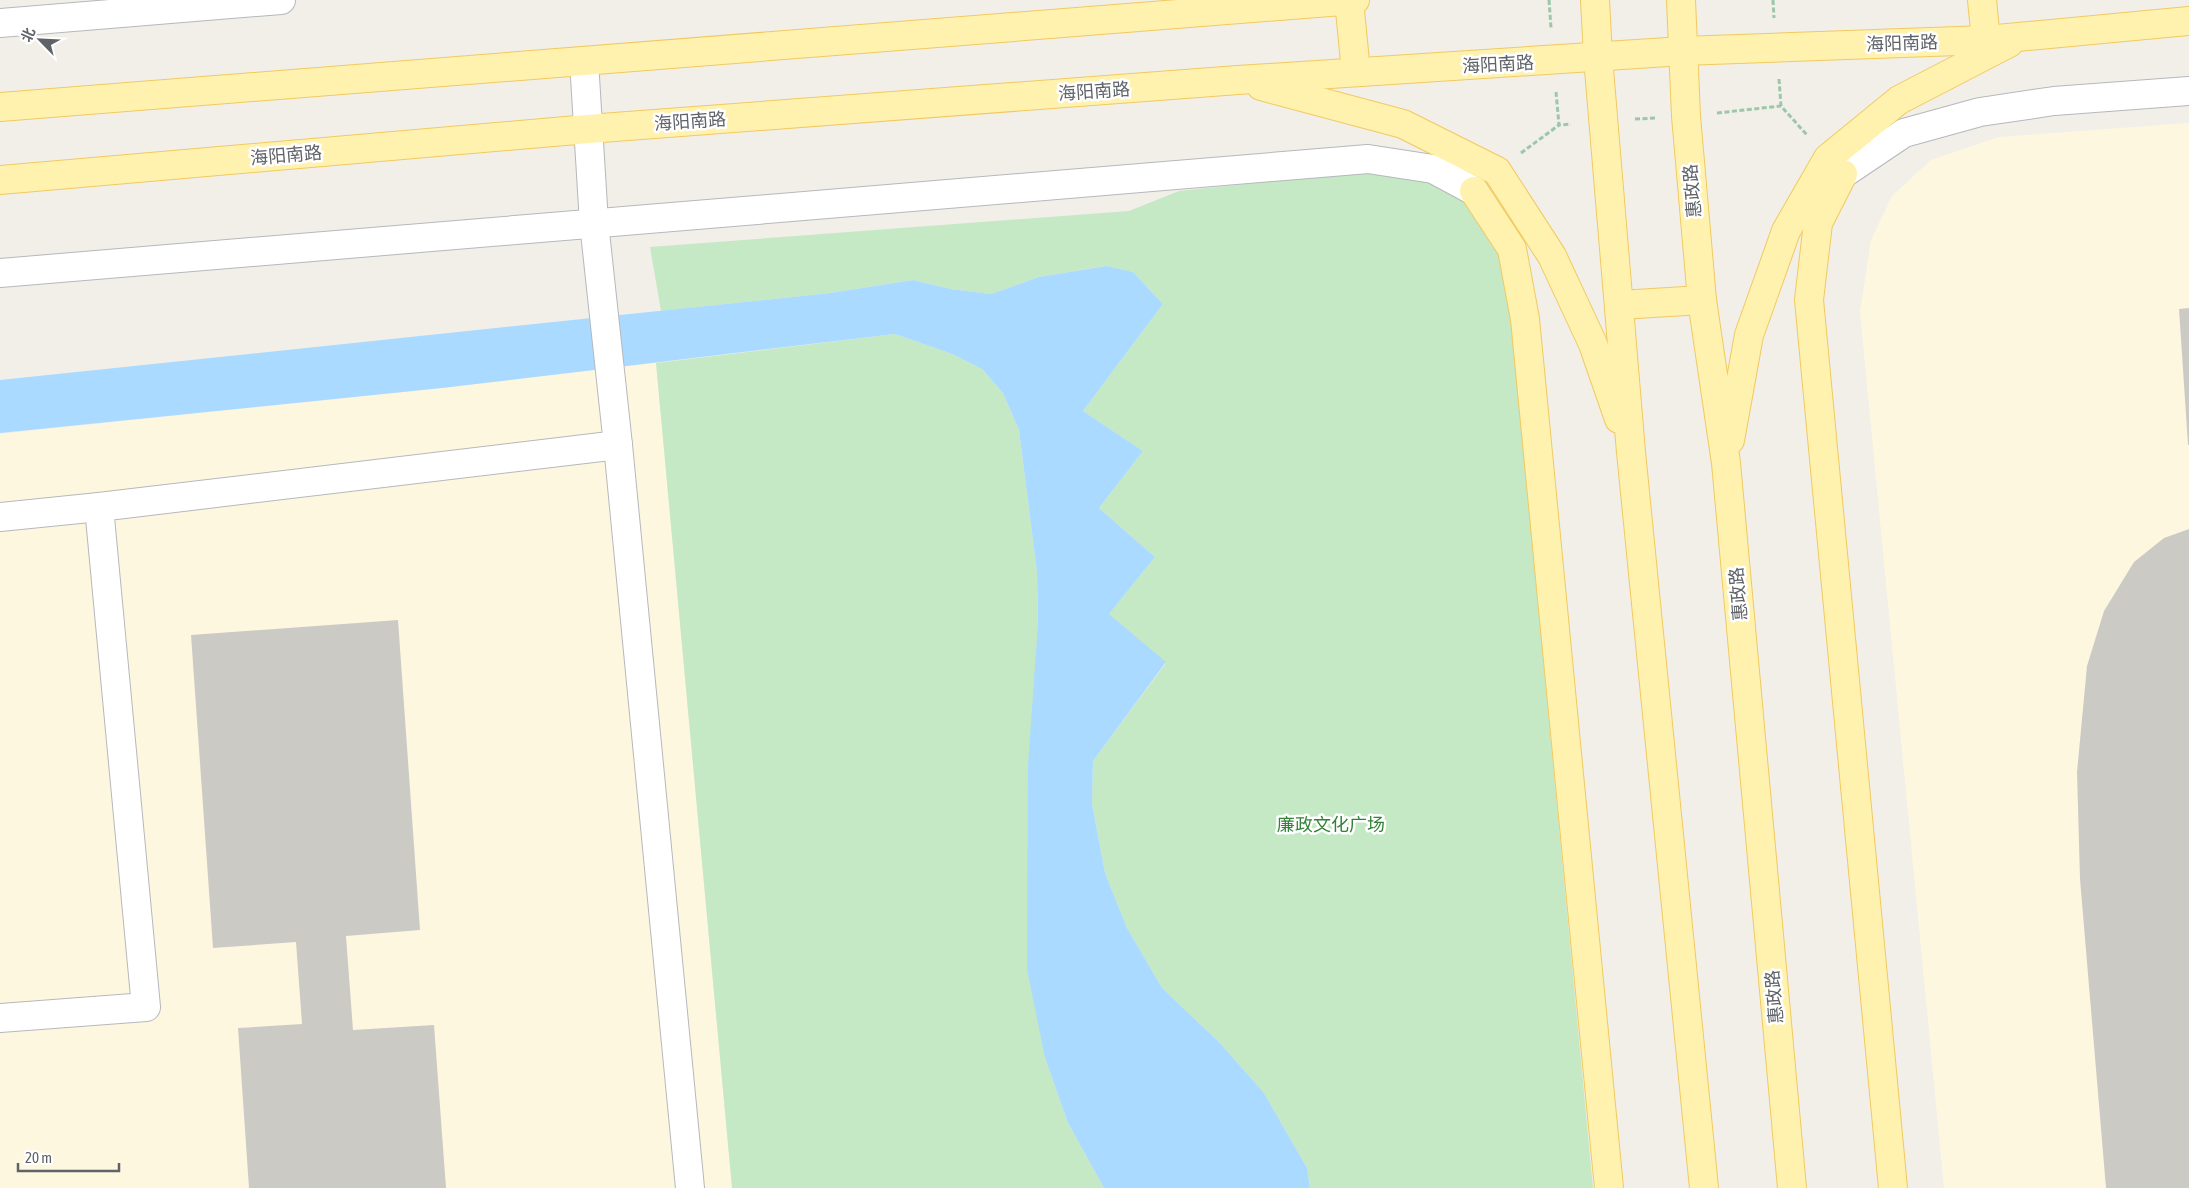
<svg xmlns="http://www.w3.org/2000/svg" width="2189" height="1188" viewBox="0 0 2189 1188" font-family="'Asap Condensed','Noto Sans SC',sans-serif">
<rect width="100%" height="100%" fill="#f1efe8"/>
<g fill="#fef7e0">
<polygon points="2189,123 2189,1188 1944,1188 1860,312 1871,240 1892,196 1931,160 1999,137"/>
<polygon points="656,363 732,1188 0,1188 0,434 442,388"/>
</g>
<g fill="#c5e8c5">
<polygon points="1399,168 1453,186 1497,247 1508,286 1593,1188 1310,1188 1307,1168 1264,1093 1220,1043 1162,988 1127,928 1105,873 1092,804 1093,761 1166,663 1109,614 1155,557 1099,508 1143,451 1083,411 1163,304 1133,272 1105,266 1039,277 991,294 951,289 913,280 830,293 661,311 650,247 1129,211 1179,191"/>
<polygon points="895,334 952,354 982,369 1003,393 1019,430 1037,572 1045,1058 1068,1123 1104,1188 732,1188 656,363"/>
</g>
<polygon fill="#aadaff" points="1106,266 1133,272 1163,304 1083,411 1143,451 1099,508 1155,557 1109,614 1166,662 1093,761 1092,804 1105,873 1127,928 1162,988 1220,1043 1264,1093 1307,1168 1310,1188 1104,1188 1068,1123 1045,1058 1027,969 1028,766 1038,623 1037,572 1019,430 1003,393 982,369 952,354 895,334 442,388 0,433 0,380 830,293 913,280 951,289 991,294 1039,277"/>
<g fill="#cccac5">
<polygon points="2189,308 2189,445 2188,445 2179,309"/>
<polygon points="2189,529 2189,1188 2106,1188 2080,879 2077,772 2087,666 2104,611 2134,562 2164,538"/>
<polygon points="398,620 420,930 346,936 353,1030 434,1025 446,1188 249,1188 238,1028 302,1024 296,942 213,948 191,635"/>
</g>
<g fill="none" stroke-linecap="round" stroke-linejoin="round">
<g stroke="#b5b8bc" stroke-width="30">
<g id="minor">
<polyline points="0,23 281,0"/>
<polyline points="584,61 594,223 618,445 690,1188"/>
<polyline points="1843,174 1904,133 1980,112 2054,101 2189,91"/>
<polyline points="0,273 1368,159 1433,169 1474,191"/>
<polyline points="0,517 99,507"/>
<polyline points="0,1018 146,1007 99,507 618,445"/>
</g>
</g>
<g stroke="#f2c960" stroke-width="30">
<g id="major">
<polyline points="1349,0 1356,72"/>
<polyline points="1595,0 1598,57 1631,452 1704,1188"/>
<polyline points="1681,0 1686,116 1702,300 1726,463 1792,1188"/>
<polyline points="1982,0 1986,40"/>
<polyline points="1261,86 1403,124 1497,171 1552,256 1593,344 1619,419"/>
<polyline points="0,107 1355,0"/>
<polyline points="1843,174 1818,223 1809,300 1893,1188"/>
<polyline points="0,180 588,129 1238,80 1683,51 1986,40 2189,21"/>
<polyline points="1474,191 1512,249 1525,319 1609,1188"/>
<polyline points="1620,305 1702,300"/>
<polyline points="1730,440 1749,335 1786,231 1828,158 1899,100 2009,43"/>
</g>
</g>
<g stroke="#9cc7a9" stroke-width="3" stroke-dasharray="5 2.5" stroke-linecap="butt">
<polyline points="1549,0 1551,28"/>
<polyline points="1773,0 1774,18"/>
<polyline points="1779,79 1781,106 1807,135"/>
<polyline points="1556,92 1559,125 1571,124"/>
<polyline points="1717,113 1781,106"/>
<polyline points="1635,119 1656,118"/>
<polyline points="1521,153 1559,125"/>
</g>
<use href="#minor" stroke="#fff" stroke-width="28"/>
<use href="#major" stroke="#fff2af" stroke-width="28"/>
</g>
<g text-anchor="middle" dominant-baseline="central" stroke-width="5" stroke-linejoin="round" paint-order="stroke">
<g font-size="18" fill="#5f6368" stroke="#fff">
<text transform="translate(1902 43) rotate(-2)">海阳南路</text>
<text transform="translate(1498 64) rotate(-3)">海阳南路</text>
<text transform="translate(1094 91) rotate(-4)">海阳南路</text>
<text transform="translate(690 121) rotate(-4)">海阳南路</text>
<text transform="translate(286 155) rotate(-5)">海阳南路</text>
<text transform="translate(1692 191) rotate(-95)">惠政路</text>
<text transform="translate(1738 594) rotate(-95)">惠政路</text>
<text transform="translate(1774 997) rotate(-95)">惠政路</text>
</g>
<g font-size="18" fill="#348238" stroke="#fff">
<text x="1331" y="824">廉政文化广场</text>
</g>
</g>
<g transform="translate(40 40) rotate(294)" stroke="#ffffff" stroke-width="4" paint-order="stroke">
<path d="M0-4L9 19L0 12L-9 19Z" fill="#5f6368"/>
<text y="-8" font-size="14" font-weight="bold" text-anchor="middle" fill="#5f6368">北</text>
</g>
<path d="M18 1163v8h101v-8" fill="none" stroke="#5f6368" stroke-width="2.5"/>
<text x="25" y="1163" font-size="15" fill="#5f6368" stroke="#ffffff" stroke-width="4" paint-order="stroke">20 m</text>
</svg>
